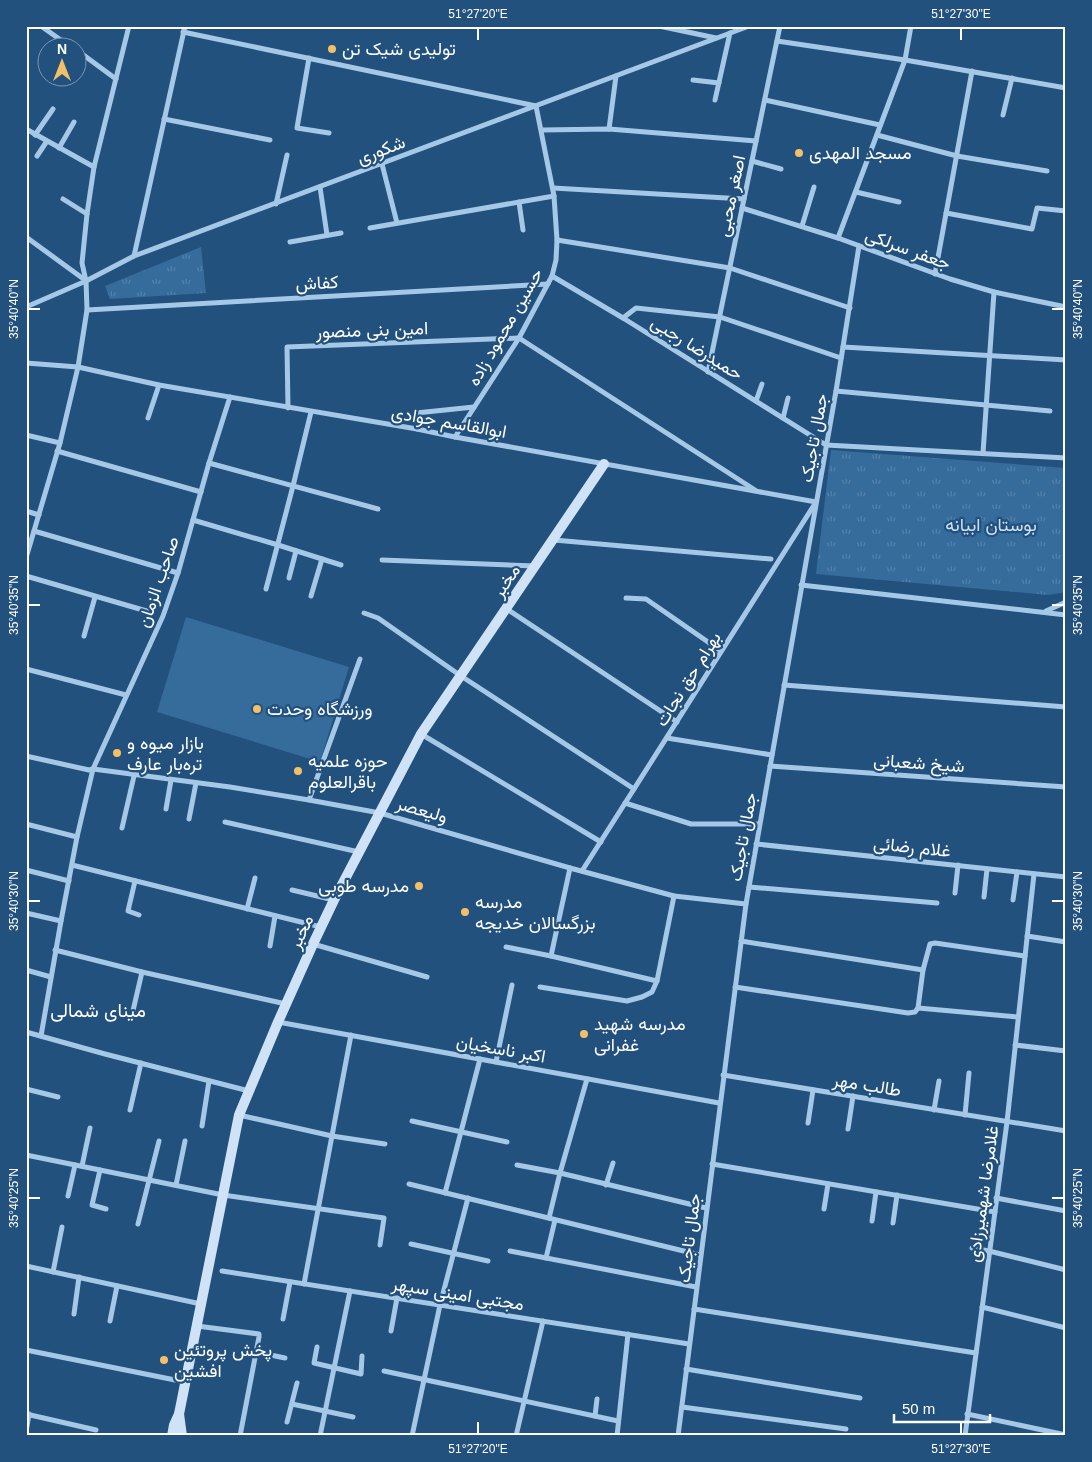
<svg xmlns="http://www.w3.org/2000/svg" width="1092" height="1462" viewBox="0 0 1092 1462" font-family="Helvetica,Vazirmatn,sans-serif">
<defs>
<pattern id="grass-tufts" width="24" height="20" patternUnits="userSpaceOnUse" patternTransform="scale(1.25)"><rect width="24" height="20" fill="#356c9c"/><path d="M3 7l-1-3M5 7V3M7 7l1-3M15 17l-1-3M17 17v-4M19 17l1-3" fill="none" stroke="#5382ab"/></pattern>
</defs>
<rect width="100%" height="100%" fill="#22517e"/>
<g fill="url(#grass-tufts)">
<polygon points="201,247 206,293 110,299 105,286"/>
<polygon points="831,450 1066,468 1066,592 1048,595 816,574"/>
</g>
<polygon fill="#356c9c" points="186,617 349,667 320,762 157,712"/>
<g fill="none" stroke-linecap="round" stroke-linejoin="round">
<g stroke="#a6c8e7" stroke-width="5">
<polyline points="41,26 72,48"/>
<polyline points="659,26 716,38"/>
<polyline points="183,32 536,106 554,196 557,240 556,260 552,276 519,338 455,437"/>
<polyline points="777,41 905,60 1066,88"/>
<polyline points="78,51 116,79"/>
<polyline points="309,58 297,128 329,133"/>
<polyline points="693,80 719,83"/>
<polyline points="715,100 730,33"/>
<polyline points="765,100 880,125"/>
<polyline points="1003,115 1012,78"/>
<polyline points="164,119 270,140"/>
<polyline points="26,129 94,167"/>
<polyline points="609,129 616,76"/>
<polyline points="542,130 609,129 756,141"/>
<polyline points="35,135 53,109"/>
<polyline points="877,135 957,156 1047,171"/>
<polyline points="59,148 74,122"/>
<polyline points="37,156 47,141"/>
<polyline points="752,161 781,169"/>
<polyline points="382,164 397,223"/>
<polyline points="320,187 327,235"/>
<polyline points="553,188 744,199"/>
<polyline points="856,192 899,202"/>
<polyline points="63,199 87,214"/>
<polyline points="519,202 523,230"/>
<polyline points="276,204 287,155"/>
<polyline points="742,208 838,238 950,279 994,292 1066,307"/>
<polyline points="946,213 1032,229 1037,208 1066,211"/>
<polyline points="802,226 814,187"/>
<polyline points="370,228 554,196"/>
<polyline points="26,237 85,280"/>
<polyline points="838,238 905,60 911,26"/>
<polyline points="557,240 730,268 850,308"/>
<polyline points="290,242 341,233"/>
<polyline points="134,256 185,26"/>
<polyline points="935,274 972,71"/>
<polyline points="552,276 623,318 826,445 1066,458"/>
<polyline points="26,307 86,281 134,256 749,26"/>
<polyline points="87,310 548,284"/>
<polyline points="623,318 636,308 720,317 841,358"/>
<polyline points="843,347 1066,360"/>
<polyline points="26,363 78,367 159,385 417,429 455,437 816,502 582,871"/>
<polyline points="708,372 780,26"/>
<polyline points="836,391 1050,411"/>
<polyline points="756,401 762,384"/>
<polyline points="288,408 287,347 519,338 755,490"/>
<polyline points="148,418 159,385"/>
<polyline points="783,418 788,398"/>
<polyline points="417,429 416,413 474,407"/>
<polyline points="26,435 60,443"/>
<polyline points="57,451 201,492"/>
<polyline points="983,453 994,292"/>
<polyline points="209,463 378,509"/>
<polyline points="26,511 39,515"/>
<polyline points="193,520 278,545 341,565"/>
<polyline points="34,531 178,573"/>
<polyline points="554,540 771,559"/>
<polyline points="26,558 60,443 78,367 87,310 86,281 82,263 87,214 94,167 129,26"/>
<polyline points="382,560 535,566"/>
<polyline points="26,576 150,612"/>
<polyline points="289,578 296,551"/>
<polyline points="801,585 1066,615"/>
<polyline points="266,589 293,486 311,412"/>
<polyline points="311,596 322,559"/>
<polyline points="626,598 646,599 721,651"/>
<polyline points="507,609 677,722"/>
<polyline points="1046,611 1066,602"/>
<polyline points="364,613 378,618 461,676 634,789"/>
<polyline points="84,636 95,597"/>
<polyline points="26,669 126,695"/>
<polyline points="784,685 1066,707"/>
<polyline points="421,734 601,842"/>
<polyline points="667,738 772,755"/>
<polyline points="26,756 89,770 93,769 230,787 309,800 380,813 570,868 674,896 746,904"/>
<polyline points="770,766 1066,787"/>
<polyline points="309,800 360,659"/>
<polyline points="625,803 691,824 759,824"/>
<polyline points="166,809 171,780"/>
<polyline points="189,819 196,783"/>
<polyline points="225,822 359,852"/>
<polyline points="26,824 77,837"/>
<polyline points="122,828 134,776"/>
<polyline points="756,844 1066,877"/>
<polyline points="72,865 321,927"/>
<polyline points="26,870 69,881"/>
<polyline points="135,881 128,911 139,915"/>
<polyline points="749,887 937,903"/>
<polyline points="292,890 334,900"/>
<polyline points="955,893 958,865"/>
<polyline points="984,897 987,869"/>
<polyline points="1013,900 1017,872"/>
<polyline points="247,909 255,878"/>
<polyline points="26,913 61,921"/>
<polyline points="1027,936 1066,942"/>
<polyline points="741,941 923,970"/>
<polyline points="313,944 427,977"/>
<polyline points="270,946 275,916"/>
<polyline points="506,947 551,956 657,981"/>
<polyline points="55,950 142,972 286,1004"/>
<polyline points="551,956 570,868"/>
<polyline points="26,970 51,977"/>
<polyline points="540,987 627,1001 642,997 652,992 657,981 674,896"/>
<polyline points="735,987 908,1013 915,1012 918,1008 923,970 930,944 935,943 1025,956"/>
<polyline points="918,1008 1018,1017"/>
<polyline points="132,1015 142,972"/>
<polyline points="278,1022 719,1103"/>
<polyline points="26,1032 105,1054 249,1091"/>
<polyline points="41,1036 61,921 77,837 93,769 163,616 178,573 209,463 230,397"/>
<polyline points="1015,1045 1066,1051"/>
<polyline points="496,1062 512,985"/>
<polyline points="723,1075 1066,1131"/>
<polyline points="26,1089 58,1097"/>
<polyline points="130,1110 141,1063"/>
<polyline points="934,1110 939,1081"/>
<polyline points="239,1115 332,1136 385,1144"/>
<polyline points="965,1115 969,1073"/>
<polyline points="412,1121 507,1142"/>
<polyline points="808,1123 813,1090"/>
<polyline points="202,1126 209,1081"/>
<polyline points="848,1129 853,1096"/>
<polyline points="26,1155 223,1195 384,1218 380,1245"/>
<polyline points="712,1164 995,1212"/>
<polyline points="517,1165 560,1173 706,1208"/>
<polyline points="82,1166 90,1128"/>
<polyline points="100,1170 92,1205 106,1209"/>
<polyline points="409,1184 700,1255"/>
<polyline points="176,1185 185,1141"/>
<polyline points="606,1185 613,1163"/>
<polyline points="445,1193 480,1059"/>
<polyline points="68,1196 75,1165"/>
<polyline points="996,1198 1066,1211"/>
<polyline points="824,1209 828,1184"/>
<polyline points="549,1218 560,1173 587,1079"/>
<polyline points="872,1221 876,1192"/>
<polyline points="893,1223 897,1195"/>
<polyline points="138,1224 159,1141"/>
<polyline points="411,1244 488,1261"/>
<polyline points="972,1248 989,1251 1066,1270"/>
<polyline points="510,1251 696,1287"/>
<polyline points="546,1258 555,1220"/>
<polyline points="26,1266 201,1304"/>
<polyline points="222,1271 689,1344"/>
<polyline points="53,1272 62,1227"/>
<polyline points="304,1284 351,1035"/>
<polyline points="982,1307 1066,1328"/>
<polyline points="694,1309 976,1353"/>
<polyline points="74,1314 79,1277"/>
<polyline points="283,1319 290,1282"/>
<polyline points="110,1321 117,1286"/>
<polyline points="197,1326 259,1334 259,1337 240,1436"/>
<polyline points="391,1331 397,1298"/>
<polyline points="317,1347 314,1363 361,1374 362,1356"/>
<polyline points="26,1350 185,1382"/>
<polyline points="256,1352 285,1358"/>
<polyline points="686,1369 860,1398"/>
<polyline points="384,1371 618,1421"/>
<polyline points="292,1404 353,1417"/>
<polyline points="682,1407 846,1429"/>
<polyline points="26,1414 96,1430"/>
<polyline points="967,1414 1066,1435"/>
<polyline points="595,1416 597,1399"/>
<polyline points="287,1422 297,1383"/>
<polyline points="26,1432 29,1414"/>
<polyline points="320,1436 350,1291"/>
<polyline points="412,1436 440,1305 468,1198"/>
<polyline points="516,1436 543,1321"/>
<polyline points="617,1436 628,1334"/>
<polyline points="678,1436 746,904 836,391 859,246"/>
<polyline points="965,1436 1007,1122 1034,874"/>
</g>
<g stroke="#d0e3f6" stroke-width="10">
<polyline points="179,1414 182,1436"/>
<polyline points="172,1436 174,1425 179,1414 239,1115 278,1022 313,944 334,900 421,734 604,464"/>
</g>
</g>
<path fill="none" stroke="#fff" stroke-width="2" d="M478 28V40M961 28V40M28 309H40M1052 309H1064M28 605H40M1052 605H1064M28 901H40M1052 901H1064M28 1198H40M1052 1198H1064M478 1422V1434M961 1422V1434"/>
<g fill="#f3c068" stroke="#22517e" stroke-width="2">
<circle cx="332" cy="49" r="5"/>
<circle cx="799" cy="153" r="5"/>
<circle cx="257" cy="709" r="5"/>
<circle cx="117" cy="753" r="5"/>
<circle cx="298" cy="771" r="5"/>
<circle cx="419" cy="886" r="5"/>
<circle cx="465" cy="912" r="5"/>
<circle cx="584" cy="1034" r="5"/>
<circle cx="164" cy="1360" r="5"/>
</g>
<g text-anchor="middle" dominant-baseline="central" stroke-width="4.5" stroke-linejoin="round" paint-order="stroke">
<g font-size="18" fill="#fff" stroke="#22517e" text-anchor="start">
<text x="342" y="49">تولیدی شیک تن</text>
<text x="809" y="153">مسجد المهدی</text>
<text x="267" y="709">ورزشگاه وحدت</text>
<text x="127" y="743">بازار میوه و<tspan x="127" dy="21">تره‌بار عارف</tspan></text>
<text x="308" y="761">حوزه علمیه<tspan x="308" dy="21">باقرالعلوم</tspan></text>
<text x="409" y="886" text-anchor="end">مدرسه طوبی</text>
<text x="475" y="902">مدرسه<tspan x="475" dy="21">بزرگسالان خدیجه</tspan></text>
<text x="594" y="1024">مدرسه شهید<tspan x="594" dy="21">غفرانی</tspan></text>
<text x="174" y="1350">پخش پروتئین<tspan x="174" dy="21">افشین</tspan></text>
</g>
<g font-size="18" fill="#fff" stroke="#22517e">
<text transform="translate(381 150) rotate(-21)">شکوری</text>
<text transform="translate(731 196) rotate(-78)">اصغر محبی</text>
<text transform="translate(908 249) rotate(20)">جعفر سرلکی</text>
<text transform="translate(317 283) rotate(-3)">کفاش</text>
<text transform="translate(505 327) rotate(-60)">حسین محمود زاده</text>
<text transform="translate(372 330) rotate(-2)">امین بنی منصور</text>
<text transform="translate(697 348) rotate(32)">حمیدرضا رجبی</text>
<text transform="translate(449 422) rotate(10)">ابوالقاسم جوادی</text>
<text transform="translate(814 438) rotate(-80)">جمال تاجیک</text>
<text transform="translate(506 581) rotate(-56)">مخبر</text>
<text transform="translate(158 582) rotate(-71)">صاحب الزمان</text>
<text transform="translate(688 679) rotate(-58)">بهرام حق نجات</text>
<text transform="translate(919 763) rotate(4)">شیخ شعبانی</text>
<text transform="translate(422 810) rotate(16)">ولیعصر</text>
<text transform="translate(743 837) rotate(-80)">جمال تاجیک</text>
<text transform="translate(912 847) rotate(6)">غلام رضائی</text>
<text transform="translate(301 932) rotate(-65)">مخبر</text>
<text transform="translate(501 1049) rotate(10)">اکبر ناسخیان</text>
<text transform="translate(867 1085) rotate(9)">طالب مهر</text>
<text transform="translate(983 1194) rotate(-82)">غلامرضا شهمیرزادی</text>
<text transform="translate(689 1238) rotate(-83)">جمال تاجیک</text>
<text transform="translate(458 1294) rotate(9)">مجتبی امینی سپهر</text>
</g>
<g font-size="18" fill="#cae1f5" stroke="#22517e">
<text x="991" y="525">بوستان ابیانه</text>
</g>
<g font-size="19" fill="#fff" stroke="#22517e">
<text x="98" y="1010">مینای شمالی</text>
</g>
</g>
<rect width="1092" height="1462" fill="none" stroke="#22517e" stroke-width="55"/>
<g transform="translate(62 62)"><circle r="24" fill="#22517e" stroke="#7a97b2"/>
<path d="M0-4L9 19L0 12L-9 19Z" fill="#f3c068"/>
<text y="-8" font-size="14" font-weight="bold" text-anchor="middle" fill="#ffffff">N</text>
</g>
<path d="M894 1414v8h96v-8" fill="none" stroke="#ffffff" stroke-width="2.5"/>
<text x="902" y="1414" font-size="15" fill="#ffffff" stroke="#22517e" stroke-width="4" paint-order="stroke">50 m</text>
<rect x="28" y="28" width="1036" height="1406" fill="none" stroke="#fff" stroke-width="2"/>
<g font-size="12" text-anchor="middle" fill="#fff">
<text x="478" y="18">51°27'20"E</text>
<text x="961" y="18">51°27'30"E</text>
<text transform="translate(14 309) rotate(-90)" y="4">35°40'40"N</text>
<text transform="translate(1078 309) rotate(-90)" y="4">35°40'40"N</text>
<text transform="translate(14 605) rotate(-90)" y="4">35°40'35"N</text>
<text transform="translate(1078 605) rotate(-90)" y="4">35°40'35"N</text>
<text transform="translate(14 901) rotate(-90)" y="4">35°40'30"N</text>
<text transform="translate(1078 901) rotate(-90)" y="4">35°40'30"N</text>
<text transform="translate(14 1198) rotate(-90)" y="4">35°40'25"N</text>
<text transform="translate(1078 1198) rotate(-90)" y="4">35°40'25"N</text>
<text x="478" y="1453">51°27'20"E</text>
<text x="961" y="1453">51°27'30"E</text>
</g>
</svg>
